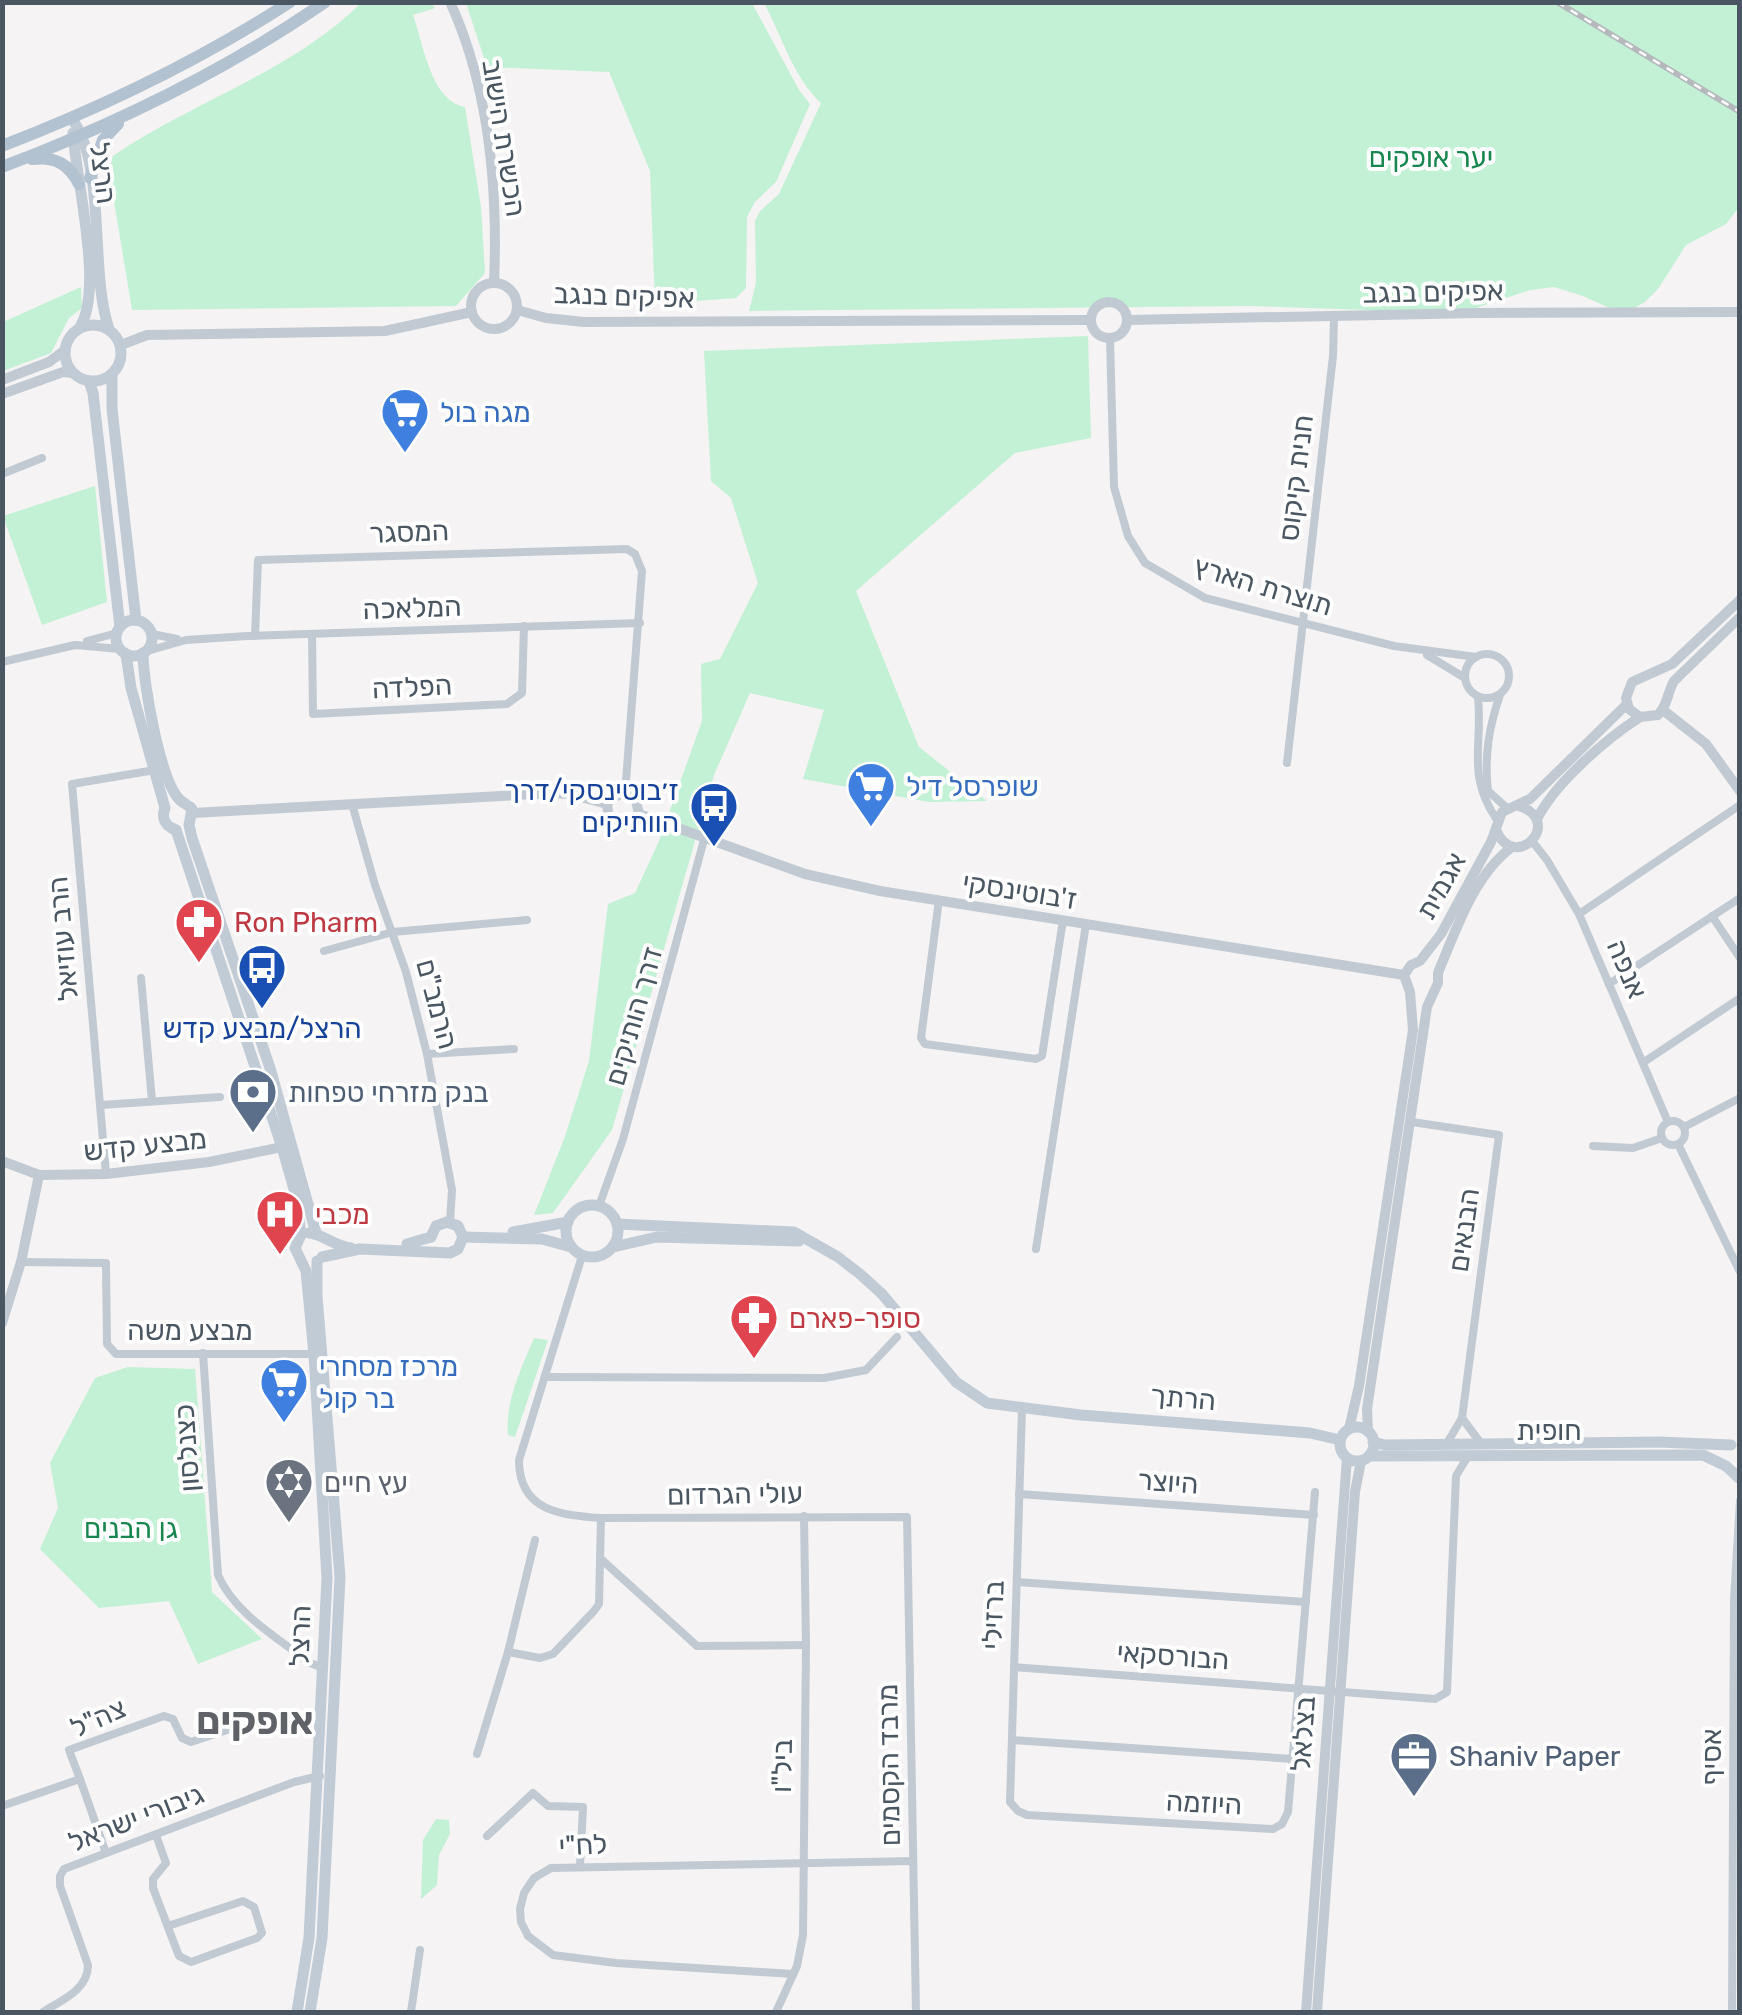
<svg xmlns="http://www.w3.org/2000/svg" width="1742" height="2015" viewBox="0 0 1742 2015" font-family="Rubik,Heebo,sans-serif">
<rect width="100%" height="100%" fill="#f5f3f3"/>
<g fill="#c3f1d5">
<path d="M362 2 431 3 435 8 413 15C423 43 431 101 465 107L481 207 485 273 456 306 132 310 109 171 113 156C193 101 292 72 362 2Z"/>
<polygon points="466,3 752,3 799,90 810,104 776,182 755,202 747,217 746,288 736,298 655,304 650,171 609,72 487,67"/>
<path d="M764 3H1739V207L1726 224 1686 245 1658 289 1645 302 1623 314 1583 296 1554 287 1530 290 1461 313 1251 306 749 311 756 283 755 221 760 211 779 194 821 103C793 77 782 36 764 3Z"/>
<polygon points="81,287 82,308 69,318 51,353 3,371 3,322"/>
<polygon points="1088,336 1091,438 1015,453 856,591 919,747 987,801 929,802 803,779 824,710 750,693 714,775 612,1130 553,1213 534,1215 564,1139 589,1061 608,904 635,893 659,841 702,721 701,664 720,659 758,583 731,498 711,481 704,351"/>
<polygon points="95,486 107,602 42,625 3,516"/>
<path d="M534 1338 548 1340 515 1437 508 1435C505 1401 521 1369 534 1338Z"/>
<polygon points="128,1367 195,1369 212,1592 262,1639 198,1664 169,1601 99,1608 40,1549 58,1508 50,1463 95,1378"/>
<polygon points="436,1819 449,1820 450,1834 439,1855 437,1885 421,1899 423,1840"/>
</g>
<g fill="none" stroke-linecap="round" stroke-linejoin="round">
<g stroke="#c1cad2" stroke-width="8">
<polyline points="1110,339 1114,487 1128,536 1145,563 1205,598 1394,646 1476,657"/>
<polyline points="2,474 42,458"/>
<polyline points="152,634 177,639"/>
<polyline points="312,635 313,714 507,704 522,693 524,626"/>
<polyline points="255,636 258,560 627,549 635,554 642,571 625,794"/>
<polyline points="87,641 117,633"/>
<polyline points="147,651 186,640 247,636 640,623"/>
<circle cx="1487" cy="676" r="22"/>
<polyline points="1427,655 1465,678"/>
<polyline points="2,662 75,645 120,649"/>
<path d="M1500 695C1489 727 1484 756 1488 791L1507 808"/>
<path d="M1478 697C1483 748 1466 774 1497 820"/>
<polyline points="1287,763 1333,356 1334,317"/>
<polyline points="352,804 375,885 406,972 427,1054 452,1190 450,1222"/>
<polyline points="1532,841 1547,860 1579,914 1668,1122"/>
<polyline points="939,900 921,1038 925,1044 1036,1059 1042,1056 1063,920"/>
<polyline points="1579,914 1740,805"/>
<polyline points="1712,916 1740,958"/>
<polyline points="324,951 393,932 527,920"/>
<polyline points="141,978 152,1101"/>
<polyline points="1609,984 1740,898"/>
<polyline points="427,1054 514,1049"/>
<polyline points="1644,1062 1740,998"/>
<polyline points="101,1105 220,1097"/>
<circle cx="1673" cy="1133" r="12"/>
<polyline points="1412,1122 1499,1135 1462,1418 1447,1443"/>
<polyline points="1684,1127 1740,1098"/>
<polyline points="1678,1144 1740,1272"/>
<polyline points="1593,1146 1633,1148 1662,1138"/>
<polyline points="106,1174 72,784 155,770"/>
<polyline points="599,1206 623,1139 705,836"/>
<polyline points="1036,1249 1086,924"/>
<path d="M582 1256 519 1460C519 1511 560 1515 601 1518L907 1517 916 2012"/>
<polyline points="21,1262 106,1263 107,1344 116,1354 314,1354"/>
<path d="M203 1353 218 1575C234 1613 278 1638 310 1663L323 1668"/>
<polyline points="546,1377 824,1378 866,1370 897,1337"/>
<polyline points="1022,1408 1010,1802 1018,1811 1027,1815 1273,1829 1282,1824 1288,1812 1315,1492"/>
<polyline points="1462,1418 1480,1442"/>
<polyline points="1019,1494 1314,1515"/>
<polyline points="601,1559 697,1646 806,1645"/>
<polyline points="1017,1582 1306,1602"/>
<polyline points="508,1652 540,1658 553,1654 594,1611 599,1604 601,1518"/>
<polyline points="1014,1667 1435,1699 1447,1692 1456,1476 1468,1456"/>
<polyline points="1012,1740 1293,1759"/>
<polyline points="477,1754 508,1652 535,1540"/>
<polyline points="80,1779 106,1853"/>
<polyline points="2,1806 80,1779 69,1750 164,1716 173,1719 182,1738 191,1742 233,1728"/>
<polyline points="156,1835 166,1863 153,1879 153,1888 179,1956 191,1962 257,1938 262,1933 254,1907 243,1901 168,1926"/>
<polyline points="487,1836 533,1793 548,1806 583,1807 580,1866"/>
<polyline points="793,1974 616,1963 553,1955 528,1936 521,1922 520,1909 524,1893 534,1878 551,1868 913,1861"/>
<path d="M43 2012C62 2000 88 1990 88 1965L60 1886V1876L64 1869 294 1782 320 1776"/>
<polyline points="411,2012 420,1950"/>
<polyline points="776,2012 797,1966 803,1935 806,1645 804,1516"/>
<polyline points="1732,2012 1734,1600 1740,1501"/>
</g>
<g stroke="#c1cad2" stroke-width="10">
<path d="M450 2C489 87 498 190 494 283"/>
<circle cx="494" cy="306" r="23"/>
<circle cx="1109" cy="320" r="18"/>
<polyline points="517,310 546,318 584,322 1090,320"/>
<polyline points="1128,320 1478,313 1740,312"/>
<polyline points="121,345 147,335 385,331 472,312"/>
<polyline points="2,380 49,362 65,350"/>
<polyline points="2,394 63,372 73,373"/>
<path d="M1740 600 1672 664 1632 682 1626 698 1629 709 1640 717 1658 715C1668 705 1667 693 1674 681L1740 617"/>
<polyline points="1663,710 1706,744 1740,791"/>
<polyline points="607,804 609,820 618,826 633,823 639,814"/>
<polyline points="607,804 612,797 625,794 636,801 639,814"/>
<polyline points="193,813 555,793 570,794 607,804"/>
<polyline points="639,814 805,874 880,891 1404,975"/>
<path d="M1537 819C1555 783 1606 739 1640 717"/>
<path d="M1496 830C1515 874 1565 821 1519 806"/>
<polyline points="1404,975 1411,965 1420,961 1441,934 1491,842 1502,812 1530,799 1627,704"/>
<polyline points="2,1161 39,1175 106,1174 209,1162 287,1146"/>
<polyline points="2,1323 21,1262 39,1175"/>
<polyline points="1349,1429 1359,1386 1413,1030 1410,992 1404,975"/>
<path d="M1368 1432 1367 1409 1427 1007 1438 983V973C1456 930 1474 875 1512 847"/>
<polyline points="1306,2012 1347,1458"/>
<polyline points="1317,2012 1355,1492 1361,1461"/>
</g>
<g stroke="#c1cbd6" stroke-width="11">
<path d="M72 119C107 167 89 271 109 329"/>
<path d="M73 133C76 181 104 288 80 327"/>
<circle cx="93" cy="353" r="28"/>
<polyline points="112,374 112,409 136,620"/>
<polyline points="89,381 93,393 120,627"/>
<circle cx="134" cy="638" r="18"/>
<path d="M143 653C143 682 160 781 180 800 184 804 189 805 192 809L189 825 192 838 270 1068 316 1233"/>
<path d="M126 654 131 688 165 808C161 818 165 826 176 830"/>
<polyline points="176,830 282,1147 296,1196 301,1235"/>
<circle cx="592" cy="1231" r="26"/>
<polyline points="617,1224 794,1232 838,1257 860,1274 882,1294 956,1382 987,1403 1081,1415 1310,1433 1340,1440"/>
<polyline points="513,1232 568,1222"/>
<path d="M309 1233C323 1234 332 1245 351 1248"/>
<polyline points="431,1237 436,1226 447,1222 458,1226 463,1237"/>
<polyline points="463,1237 542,1239 571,1247"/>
<polyline points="407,1244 431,1237"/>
<polyline points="613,1247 657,1237 799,1241"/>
<polyline points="322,1257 360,1249 450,1253 458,1249 463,1237"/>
<circle cx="1357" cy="1444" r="17"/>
<polyline points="1373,1442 1385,1445 1659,1442 1731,1445"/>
<polyline points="1369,1456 1703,1455 1726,1466 1740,1479"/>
<polyline points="297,2012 309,1938 327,1578 314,1354 306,1271 295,1248 301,1235"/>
<polyline points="310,2012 322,1938 340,1577 317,1296 317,1261"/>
</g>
<g stroke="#b3c2d1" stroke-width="12">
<path d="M2 146C103 107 199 61 290 2"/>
<path d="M32 159C55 156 69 164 79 184"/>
<path d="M2 167C116 124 225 71 325 2"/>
<polyline points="90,178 103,140 118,124"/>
</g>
<g stroke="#b5b8bd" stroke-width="6">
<polyline id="rail" points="1557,2 1740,112"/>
</g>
<use href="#rail" stroke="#fff" stroke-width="2.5" stroke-dasharray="8" stroke-linecap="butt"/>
</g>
<defs>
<g id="supermarket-pin" transform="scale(2.5)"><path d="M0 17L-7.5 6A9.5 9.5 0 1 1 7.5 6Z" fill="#3f7fe0" stroke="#fff"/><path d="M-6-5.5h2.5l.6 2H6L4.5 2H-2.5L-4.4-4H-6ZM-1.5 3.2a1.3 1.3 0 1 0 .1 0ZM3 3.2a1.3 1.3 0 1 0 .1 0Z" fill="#fff"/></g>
<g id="bus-pin" transform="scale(2.5)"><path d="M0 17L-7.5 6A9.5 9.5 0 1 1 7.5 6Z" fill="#1a4fb4" stroke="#fff"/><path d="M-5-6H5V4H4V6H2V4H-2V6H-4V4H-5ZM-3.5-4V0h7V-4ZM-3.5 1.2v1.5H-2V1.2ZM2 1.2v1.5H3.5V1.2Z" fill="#fff"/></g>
<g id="pharmacy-pin" transform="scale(2.5)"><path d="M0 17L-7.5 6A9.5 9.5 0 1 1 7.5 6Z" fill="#e0444e" stroke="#fff"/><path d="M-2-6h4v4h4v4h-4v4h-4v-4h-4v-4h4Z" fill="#fff"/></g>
<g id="bank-pin" transform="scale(2.5)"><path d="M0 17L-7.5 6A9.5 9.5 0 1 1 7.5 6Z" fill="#5c6f8a" stroke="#fff"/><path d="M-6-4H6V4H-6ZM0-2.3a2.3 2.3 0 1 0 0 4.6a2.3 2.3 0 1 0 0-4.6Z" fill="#fff"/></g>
<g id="hospital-pin" transform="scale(2.5)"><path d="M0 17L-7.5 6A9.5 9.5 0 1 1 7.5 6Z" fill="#e0444e" stroke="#fff"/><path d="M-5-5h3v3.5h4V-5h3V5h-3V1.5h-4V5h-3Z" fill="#fff"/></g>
<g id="synagogue-pin" transform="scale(2.5)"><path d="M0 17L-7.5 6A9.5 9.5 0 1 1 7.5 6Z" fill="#6b7280" stroke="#fff"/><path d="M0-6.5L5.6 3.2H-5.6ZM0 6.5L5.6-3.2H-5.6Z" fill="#fff"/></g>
<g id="office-pin" transform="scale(2.5)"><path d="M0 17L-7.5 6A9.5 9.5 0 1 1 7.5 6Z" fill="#5c6f8a" stroke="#fff"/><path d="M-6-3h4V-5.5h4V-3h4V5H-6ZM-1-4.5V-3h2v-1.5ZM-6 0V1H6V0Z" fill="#fff"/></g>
</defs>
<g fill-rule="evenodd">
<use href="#supermarket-pin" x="405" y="412"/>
<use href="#supermarket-pin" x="871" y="786"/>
<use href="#bus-pin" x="714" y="806"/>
<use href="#pharmacy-pin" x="199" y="922"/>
<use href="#bus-pin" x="262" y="968"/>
<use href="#bank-pin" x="253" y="1092"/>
<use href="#hospital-pin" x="280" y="1214"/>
<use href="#pharmacy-pin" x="754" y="1318"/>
<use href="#supermarket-pin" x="284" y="1382"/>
<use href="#synagogue-pin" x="289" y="1482"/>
<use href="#office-pin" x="1414" y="1756"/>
</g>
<g text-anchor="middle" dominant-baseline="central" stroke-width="8" stroke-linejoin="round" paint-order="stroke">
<g font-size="28" fill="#4a5661" stroke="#fff">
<text transform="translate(504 138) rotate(81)">הכשרת הישוב</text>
<text transform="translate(103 173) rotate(83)">הרצל</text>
<text transform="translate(1433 292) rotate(-1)">אפיקים בנגב</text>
<text transform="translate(624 296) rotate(2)">אפיקים בנגב</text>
<text transform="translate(1296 478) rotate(-83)">חנית קיקוס</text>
<text transform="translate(409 532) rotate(-2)">המסגר</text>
<text transform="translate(1263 586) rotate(17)">תוצרת הארץ</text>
<text transform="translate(412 608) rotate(-2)">המלאכה</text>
<text transform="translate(412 687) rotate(-3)">הפלדה</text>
<text transform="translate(1441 886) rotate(-61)">אגמית</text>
<text transform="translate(1020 891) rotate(9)">ז'בוטינסקי</text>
<text transform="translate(63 939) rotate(-95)">הרב עוזיאל</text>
<text transform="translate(1627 969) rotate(67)">אנפה</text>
<text transform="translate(437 1004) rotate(75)">הרמב"ם</text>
<text transform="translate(634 1016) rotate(-74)">דרך הותיקים</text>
<text transform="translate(145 1145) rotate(-6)">מבצע קדש</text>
<text transform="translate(1464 1230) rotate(-82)">הבנאים</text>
<text x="190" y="1330">מבצע משה</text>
<text transform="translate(1183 1398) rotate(5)">הרתך</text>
<text x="1549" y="1430">חופית</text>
<text transform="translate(187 1448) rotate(-94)">כצנלסון</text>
<text transform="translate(1168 1482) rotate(4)">היוצר</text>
<text transform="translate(735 1494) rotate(-1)">עולי הגרדום</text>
<text transform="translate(993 1615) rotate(-88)">ברזילי</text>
<text transform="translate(300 1636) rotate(-88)">הרצל</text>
<text transform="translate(1173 1656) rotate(4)">הבורסקאי</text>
<text transform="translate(98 1718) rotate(-24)">צה"ל</text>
<text transform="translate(1303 1734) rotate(-86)">בצלאל</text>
<text transform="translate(1711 1757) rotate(-90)">אסיף</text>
<text transform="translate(889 1765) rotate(-91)">מרבד הקסמים</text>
<text transform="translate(782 1766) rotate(-89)">ביל"ו</text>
<text transform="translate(1204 1803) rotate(3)">היוזמה</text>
<text transform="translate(136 1818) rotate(-21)">גיבורי ישראל</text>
<text transform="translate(583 1845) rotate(-3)">לח"י</text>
</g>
<g font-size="28" fill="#17864f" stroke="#fff">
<text x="1431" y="157">יער אופקים</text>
<text x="131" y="1528">גן הבנים</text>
</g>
<g font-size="28" fill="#366cbe" stroke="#fff" text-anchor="start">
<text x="440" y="412">מגה בול</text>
<text x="906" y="786">שופרסל דיל</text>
<text x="319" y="1366">מרכז מסחרי<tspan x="319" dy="32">בר קול</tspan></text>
</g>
<g font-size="28" fill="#164399" stroke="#fff" text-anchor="end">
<text x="679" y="790">ז׳בוטינסקי/דרך<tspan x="679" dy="32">הוותיקים</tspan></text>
<text x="262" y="1028" text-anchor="middle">הרצל/מבצע קדש</text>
</g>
<g font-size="28" fill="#be3a42" stroke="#fff" text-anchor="start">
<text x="234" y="922">Ron Pharm</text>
<text x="315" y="1214">מכבי</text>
<text x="789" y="1318">סופר-פארם</text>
</g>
<g font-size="28" fill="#4e5e75" stroke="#fff" text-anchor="start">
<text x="288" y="1092">בנק מזרחי טפחות</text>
<text x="1449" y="1756">Shaniv Paper</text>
</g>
<g font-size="28" fill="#5b616d" stroke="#fff" text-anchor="start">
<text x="324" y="1482">עץ חיים</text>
</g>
<g font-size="38" font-weight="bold" fill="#5f6368" stroke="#fff">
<text x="255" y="1721">אופקים</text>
</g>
</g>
<rect width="1742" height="2015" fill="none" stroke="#4a5661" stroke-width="10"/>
</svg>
